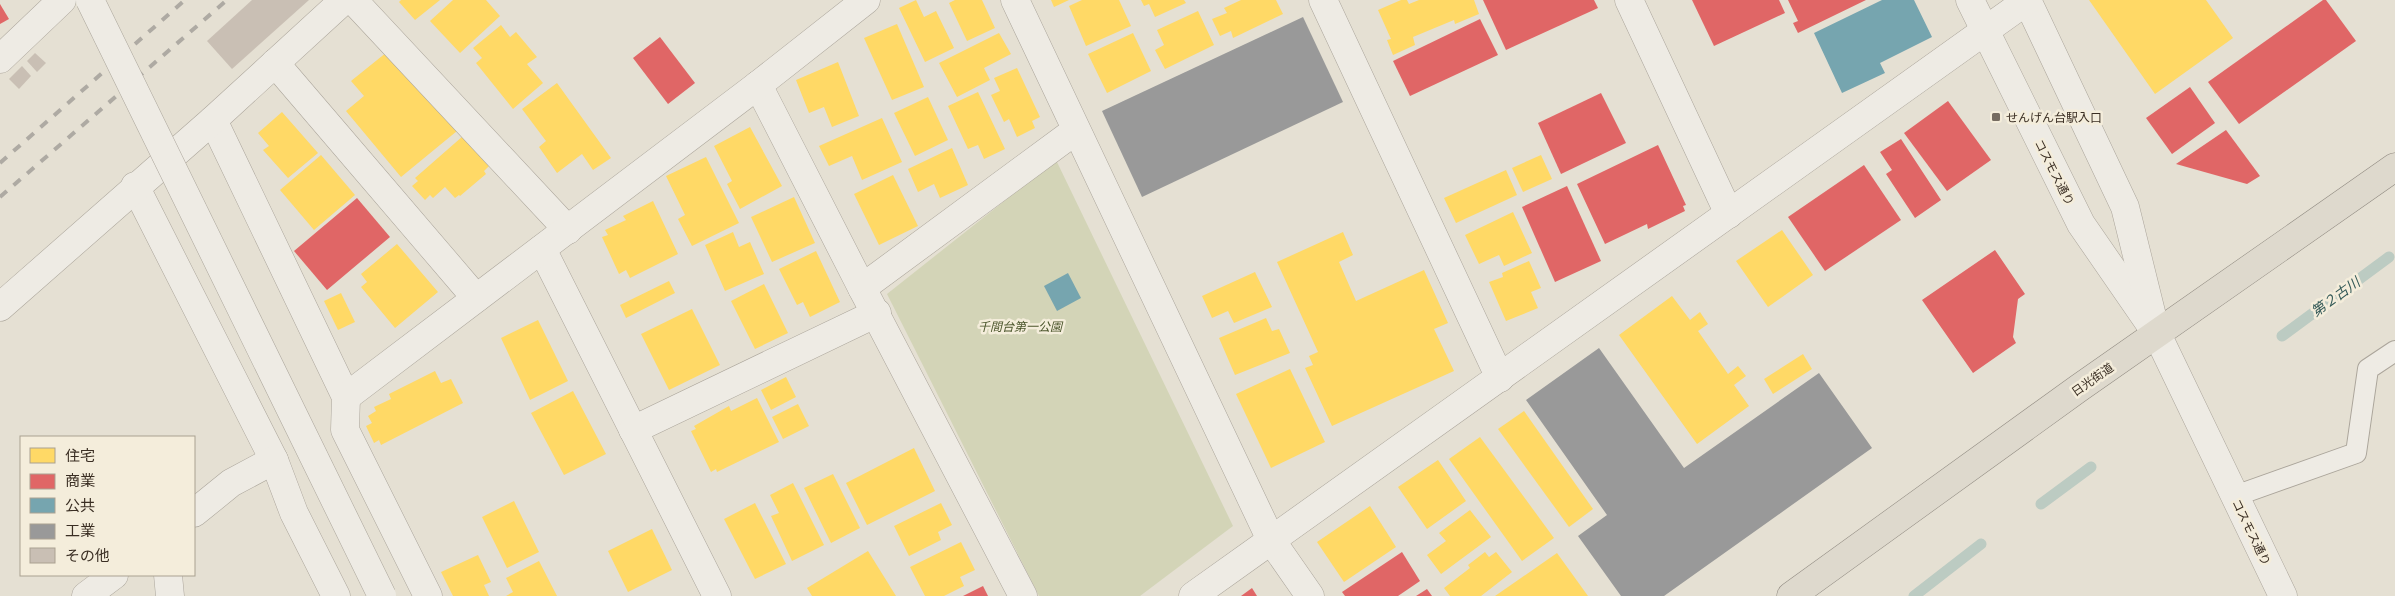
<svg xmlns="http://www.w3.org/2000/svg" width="2395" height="596" viewBox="0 0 2395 596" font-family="Literata,'Noto Sans JP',serif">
<rect width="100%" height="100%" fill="#e5e0d3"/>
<polygon fill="#d3d4b7" points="1056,160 1233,526 1140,596 1039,596 887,294"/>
<g fill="#ffd966">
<polygon points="401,0 440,0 415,20 399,2"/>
<polygon points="453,0 486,0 500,16 460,53 430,21"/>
<polygon points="916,0 924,17 936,11 954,48 925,62 899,8"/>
<polygon points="955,0 982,0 995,28 967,41 949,3"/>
<polygon points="1051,0 1069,0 1054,7"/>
<polygon points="1082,0 1119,0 1131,26 1086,46 1069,6"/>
<polygon points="1141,0 1184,0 1186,3 1155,17 1149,4 1144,6"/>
<polygon points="1241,0 1276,0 1283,14 1233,38 1231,31 1220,36 1212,19 1227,13 1224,8"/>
<polygon points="1401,0 1407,0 1409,4 1419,0 1474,0 1479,14 1455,24 1454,20 1413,37 1415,45 1393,55 1387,40 1391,39 1378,10"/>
<polygon points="2089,0 2206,0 2233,38 2155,94"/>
<polygon points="1198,11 1214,45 1165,69 1155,50 1164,45 1157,30"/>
<polygon points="897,24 924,87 892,100 864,38"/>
<polygon points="501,25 510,37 516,32 537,57 527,64 543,83 513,109 476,63 482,58 473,48"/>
<polygon points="999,33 1011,54 984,68 990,80 957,97 939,63"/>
<polygon points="1133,33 1151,71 1107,93 1088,54"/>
<polygon points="387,52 457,131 401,177 346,111 364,96 351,81"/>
<polygon points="838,62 859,116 832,127 824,107 809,113 796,80"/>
<polygon points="1017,68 1040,117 1032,121 1035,128 1017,137 1009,119 1004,122 991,95 1000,91 994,78"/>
<polygon points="557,83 611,158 593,170 582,154 557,173 539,147 546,141 522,109"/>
<polygon points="978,92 1005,149 984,159 978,145 968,149 948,106"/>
<polygon points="928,97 948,140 915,156 894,113"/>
<polygon points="282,112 318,153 288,178 263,150 269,146 258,133"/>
<polygon points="882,118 902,162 862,180 852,156 829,166 819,146"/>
<polygon points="750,127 782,186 740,209 727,184 732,181 714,146"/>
<polygon points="463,136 489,166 484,171 486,174 460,196 459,195 455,198 445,187 433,198 430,195 425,200 412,186 418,181 415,178"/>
<polygon points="952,148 968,185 940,198 934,184 918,192 908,169"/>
<polygon points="321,155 355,195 314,230 280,190"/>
<polygon points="1541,155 1552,179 1523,192 1512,168"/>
<polygon points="706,157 739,223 692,246 678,219 685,215 666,176"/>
<polygon points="1506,170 1517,195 1456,223 1444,198"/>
<polygon points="893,175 918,226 879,245 854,194"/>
<polygon points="794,197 815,243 772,262 751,217"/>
<polygon points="653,201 678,254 630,278 626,270 619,274 602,237 608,235 605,230 626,220 623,216"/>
<polygon points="1513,212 1532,253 1504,266 1499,255 1479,264 1465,235"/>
<polygon points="1782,230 1813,275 1768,307 1736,261"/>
<polygon points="733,232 739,247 750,242 764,274 725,291 705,245"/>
<polygon points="1343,232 1353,255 1339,262 1356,301 1424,270 1448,323 1434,329 1454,371 1332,426 1305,368 1313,365 1309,356 1318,352 1277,262"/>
<polygon points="397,244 438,292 395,328 361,287 367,282 361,274"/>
<polygon points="816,251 840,302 810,317 803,302 797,305 779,269"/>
<polygon points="1529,261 1541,288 1531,292 1538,308 1506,321 1489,282 1503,277 1502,273"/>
<polygon points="1255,272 1272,307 1234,323 1228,311 1212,318 1202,296"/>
<polygon points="669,281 675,293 626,318 620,305"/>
<polygon points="764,284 788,333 755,349 731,301"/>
<polygon points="341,293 355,322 338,330 324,301"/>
<polygon points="1672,296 1690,320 1700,312 1708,324 1698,331 1728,374 1738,366 1746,376 1734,385 1749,406 1697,444 1619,335"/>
<polygon points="692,309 720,365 669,390 641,334"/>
<polygon points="1266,318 1272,331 1279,329 1290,353 1235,375 1219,338"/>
<polygon points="538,320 568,381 530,400 501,338"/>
<polygon points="1803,354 1812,369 1773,394 1764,379"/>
<polygon points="1290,369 1325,442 1271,468 1236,394"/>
<polygon points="435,371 441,383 451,379 463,403 381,445 379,440 374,443 366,426 372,423 368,416 376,411 374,407 391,399 389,394"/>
<polygon points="786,377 796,397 771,410 761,390"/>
<polygon points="573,391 606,454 564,475 531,413"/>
<polygon points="757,398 779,442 717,472 716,469 711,472 691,431 696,429 694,426 729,406 731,411"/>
<polygon points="798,404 809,426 783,439 772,417"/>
<polygon points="1524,411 1593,509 1569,527 1498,429"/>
<polygon points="1480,437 1554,538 1522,561 1449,459"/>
<polygon points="914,448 935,491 867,525 846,483"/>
<polygon points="1438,460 1466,501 1427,529 1398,487"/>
<polygon points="833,474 860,528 831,543 804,488"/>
<polygon points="793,483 824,545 792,561 771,516 779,513 770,495"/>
<polygon points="514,501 539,552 507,568 482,517"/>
<polygon points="755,503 786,564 755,579 724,519"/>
<polygon points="941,503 952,525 938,532 941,540 909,556 894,526"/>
<polygon points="1370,506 1396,547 1344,582 1317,542"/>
<polygon points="1470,510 1491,537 1441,574 1427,555 1446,541 1439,533"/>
<polygon points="652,529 672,570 628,592 608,551"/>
<polygon points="961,542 975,570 960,577 964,586 944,596 925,596 910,567"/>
<polygon points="868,551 896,596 812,596 807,588"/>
<polygon points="1485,552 1489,557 1496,552 1512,572 1481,596 1450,596 1444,588 1470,568 1468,565"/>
<polygon points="1557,553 1588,596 1495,596"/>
<polygon points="478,555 491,582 484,585 489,596 453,596 441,572"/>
<polygon points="539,561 557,596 506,596 513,592 506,578"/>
</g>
<g fill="#e06666">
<polygon points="1483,0 1594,0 1598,8 1506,50"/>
<polygon points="1692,0 1779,0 1785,13 1714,46"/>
<polygon points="1788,0 1866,0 1798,33 1793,23 1798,21"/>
<polygon points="2323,0 2326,0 2356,41 2239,124 2208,82"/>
<polygon points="0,4 9,19 0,24"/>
<polygon points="1480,19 1498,55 1410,96 1393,61"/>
<polygon points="660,37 695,83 668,104 633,58"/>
<polygon points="2190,87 2215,123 2172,154 2146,118"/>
<polygon points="1601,93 1626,143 1561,174 1538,123"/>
<polygon points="1948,101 1991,160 1947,191 1904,133"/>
<polygon points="2226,130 2260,176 2247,184 2176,164"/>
<polygon points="1901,139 1941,200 1915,218 1886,174 1892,170 1880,152"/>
<polygon points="1658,145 1686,205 1683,206 1685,211 1648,229 1647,224 1605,244 1577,184"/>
<polygon points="1864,165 1901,220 1825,271 1788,217"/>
<polygon points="1567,186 1601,261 1555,282 1522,207"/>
<polygon points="357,198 390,237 327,290 294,251"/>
<polygon points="1995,250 2025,294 2018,299 2013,337 2016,343 1973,373 1922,300"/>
<polygon points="1402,552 1420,581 1398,596 1345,596 1342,592"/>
<polygon points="983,586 988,596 963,596"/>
<polygon points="1252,588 1257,596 1241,596"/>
<polygon points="1427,589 1432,596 1416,596"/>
</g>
<g fill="#76a5af">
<polygon points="1882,0 1914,0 1932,37 1880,63 1885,73 1842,93 1814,33"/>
<polygon points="1068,273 1081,298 1057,311 1044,286"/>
</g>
<g fill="#999">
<polygon points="1303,17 1343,102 1142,197 1102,111"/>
<polygon points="1599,348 1684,468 1819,373 1872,448 1664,596 1621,596 1578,536 1607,515 1526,400"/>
</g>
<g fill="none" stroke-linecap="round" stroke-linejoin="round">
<g stroke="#bccbc2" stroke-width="11">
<polyline points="2282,336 2389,257"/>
<polyline points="2041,504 2091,467"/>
<polyline points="1914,596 1981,544"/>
</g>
</g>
<g fill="#c9bfb4">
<polygon points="252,0 309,0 232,69 207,41"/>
<polygon points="35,53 46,63 37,72 27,61"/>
<polygon points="22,66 31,76 19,89 9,79"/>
</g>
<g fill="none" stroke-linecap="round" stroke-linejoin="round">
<g stroke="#aba59b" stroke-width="22">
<polyline id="service" points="2235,496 2356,453 2368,369 2395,351"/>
</g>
<g stroke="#aba59b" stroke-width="29">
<g id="minor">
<polyline points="353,0 568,230"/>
<polyline points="1323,0 1500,378"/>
<polyline points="1629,0 1729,214"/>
<polyline points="0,59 62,0"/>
<polyline points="275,63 476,298"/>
<polyline points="758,85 862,288 1075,131"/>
<polyline points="213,120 346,397 345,430 428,596"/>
<polyline points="135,186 274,460 294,513 336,596"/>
<polyline points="542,249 717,596"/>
<polyline points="862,288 1023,596"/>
<polyline points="0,307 213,120 344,0"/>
<polyline points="346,397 758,85 866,0"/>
<polyline points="633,430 877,313"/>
<polyline points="194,513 231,483 274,460"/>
<polyline points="168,575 170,596"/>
<polyline points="86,596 114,575"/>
</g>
</g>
<g stroke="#aba59b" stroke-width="29">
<g id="tertiary">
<polyline points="1015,0 1271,540 1310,596"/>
<polyline points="1970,0 2081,224 2157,334 2283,596"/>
<polyline points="2027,0 2125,207 2152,316"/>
<polyline points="1193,596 2028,0"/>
</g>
</g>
<g stroke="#918b82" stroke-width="29">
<polyline id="trunk" points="1791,596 2079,388 2395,167"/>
</g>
<use href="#service" stroke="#eeebe4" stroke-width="20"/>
<use href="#minor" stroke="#eeebe4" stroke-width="28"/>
<use href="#tertiary" stroke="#eeebe4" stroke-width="28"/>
<use href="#trunk" stroke="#ded9cd" stroke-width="28"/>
<g stroke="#aeaaa3" stroke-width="4" stroke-dasharray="9 9" stroke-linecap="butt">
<polyline points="0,163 185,0"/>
<polyline points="0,197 227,0"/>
</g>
<g stroke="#aba59b" stroke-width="29" stroke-linecap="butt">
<polyline id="tertiary-bridge" points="90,0 382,596"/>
</g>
<use href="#tertiary-bridge" stroke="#eeebe4" stroke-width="28"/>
</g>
<rect fill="#766c61" stroke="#f4eddb" stroke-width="2" x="1991" y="112" width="10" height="10" rx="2.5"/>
<g text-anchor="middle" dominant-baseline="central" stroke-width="5" stroke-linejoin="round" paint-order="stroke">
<g font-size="12" fill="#3a2e23" stroke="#f4eddb" text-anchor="start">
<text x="2006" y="117">せんげん台駅入口</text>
</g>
<g font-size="12" fill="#3a2e23" stroke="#f4eddb">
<text transform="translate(2055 172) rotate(63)">コスモス通り</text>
<text transform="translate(2092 379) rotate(-35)">日光街道</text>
<text transform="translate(2252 532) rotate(64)">コスモス通り</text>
</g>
<g font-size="12" font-style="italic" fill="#4a552b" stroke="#f4eddb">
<text x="1020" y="326">千間台第一公園</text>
</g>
<g font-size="14" font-style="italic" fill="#335957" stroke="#f4eddb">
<text transform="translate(2335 296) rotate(-36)">第２古川</text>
</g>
</g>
<rect x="20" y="436" width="175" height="140" fill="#f4eddb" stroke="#aaa191"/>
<rect x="30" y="448" width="25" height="15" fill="#ffd966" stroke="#aaa191"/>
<text x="65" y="461" font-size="15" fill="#3a2e23">住宅</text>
<rect x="30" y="474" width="25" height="15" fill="#e06666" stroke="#aaa191"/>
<text x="65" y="486" font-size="15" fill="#3a2e23">商業</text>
<rect x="30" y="498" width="25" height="15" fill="#76a5af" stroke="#aaa191"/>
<text x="65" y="511" font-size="15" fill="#3a2e23">公共</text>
<rect x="30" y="524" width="25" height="15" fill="#999999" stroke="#aaa191"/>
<text x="65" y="536" font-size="15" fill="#3a2e23">工業</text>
<rect x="30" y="548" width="25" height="15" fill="#c9bfb4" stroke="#aaa191"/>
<text x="65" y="561" font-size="15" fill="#3a2e23">その他</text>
</svg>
